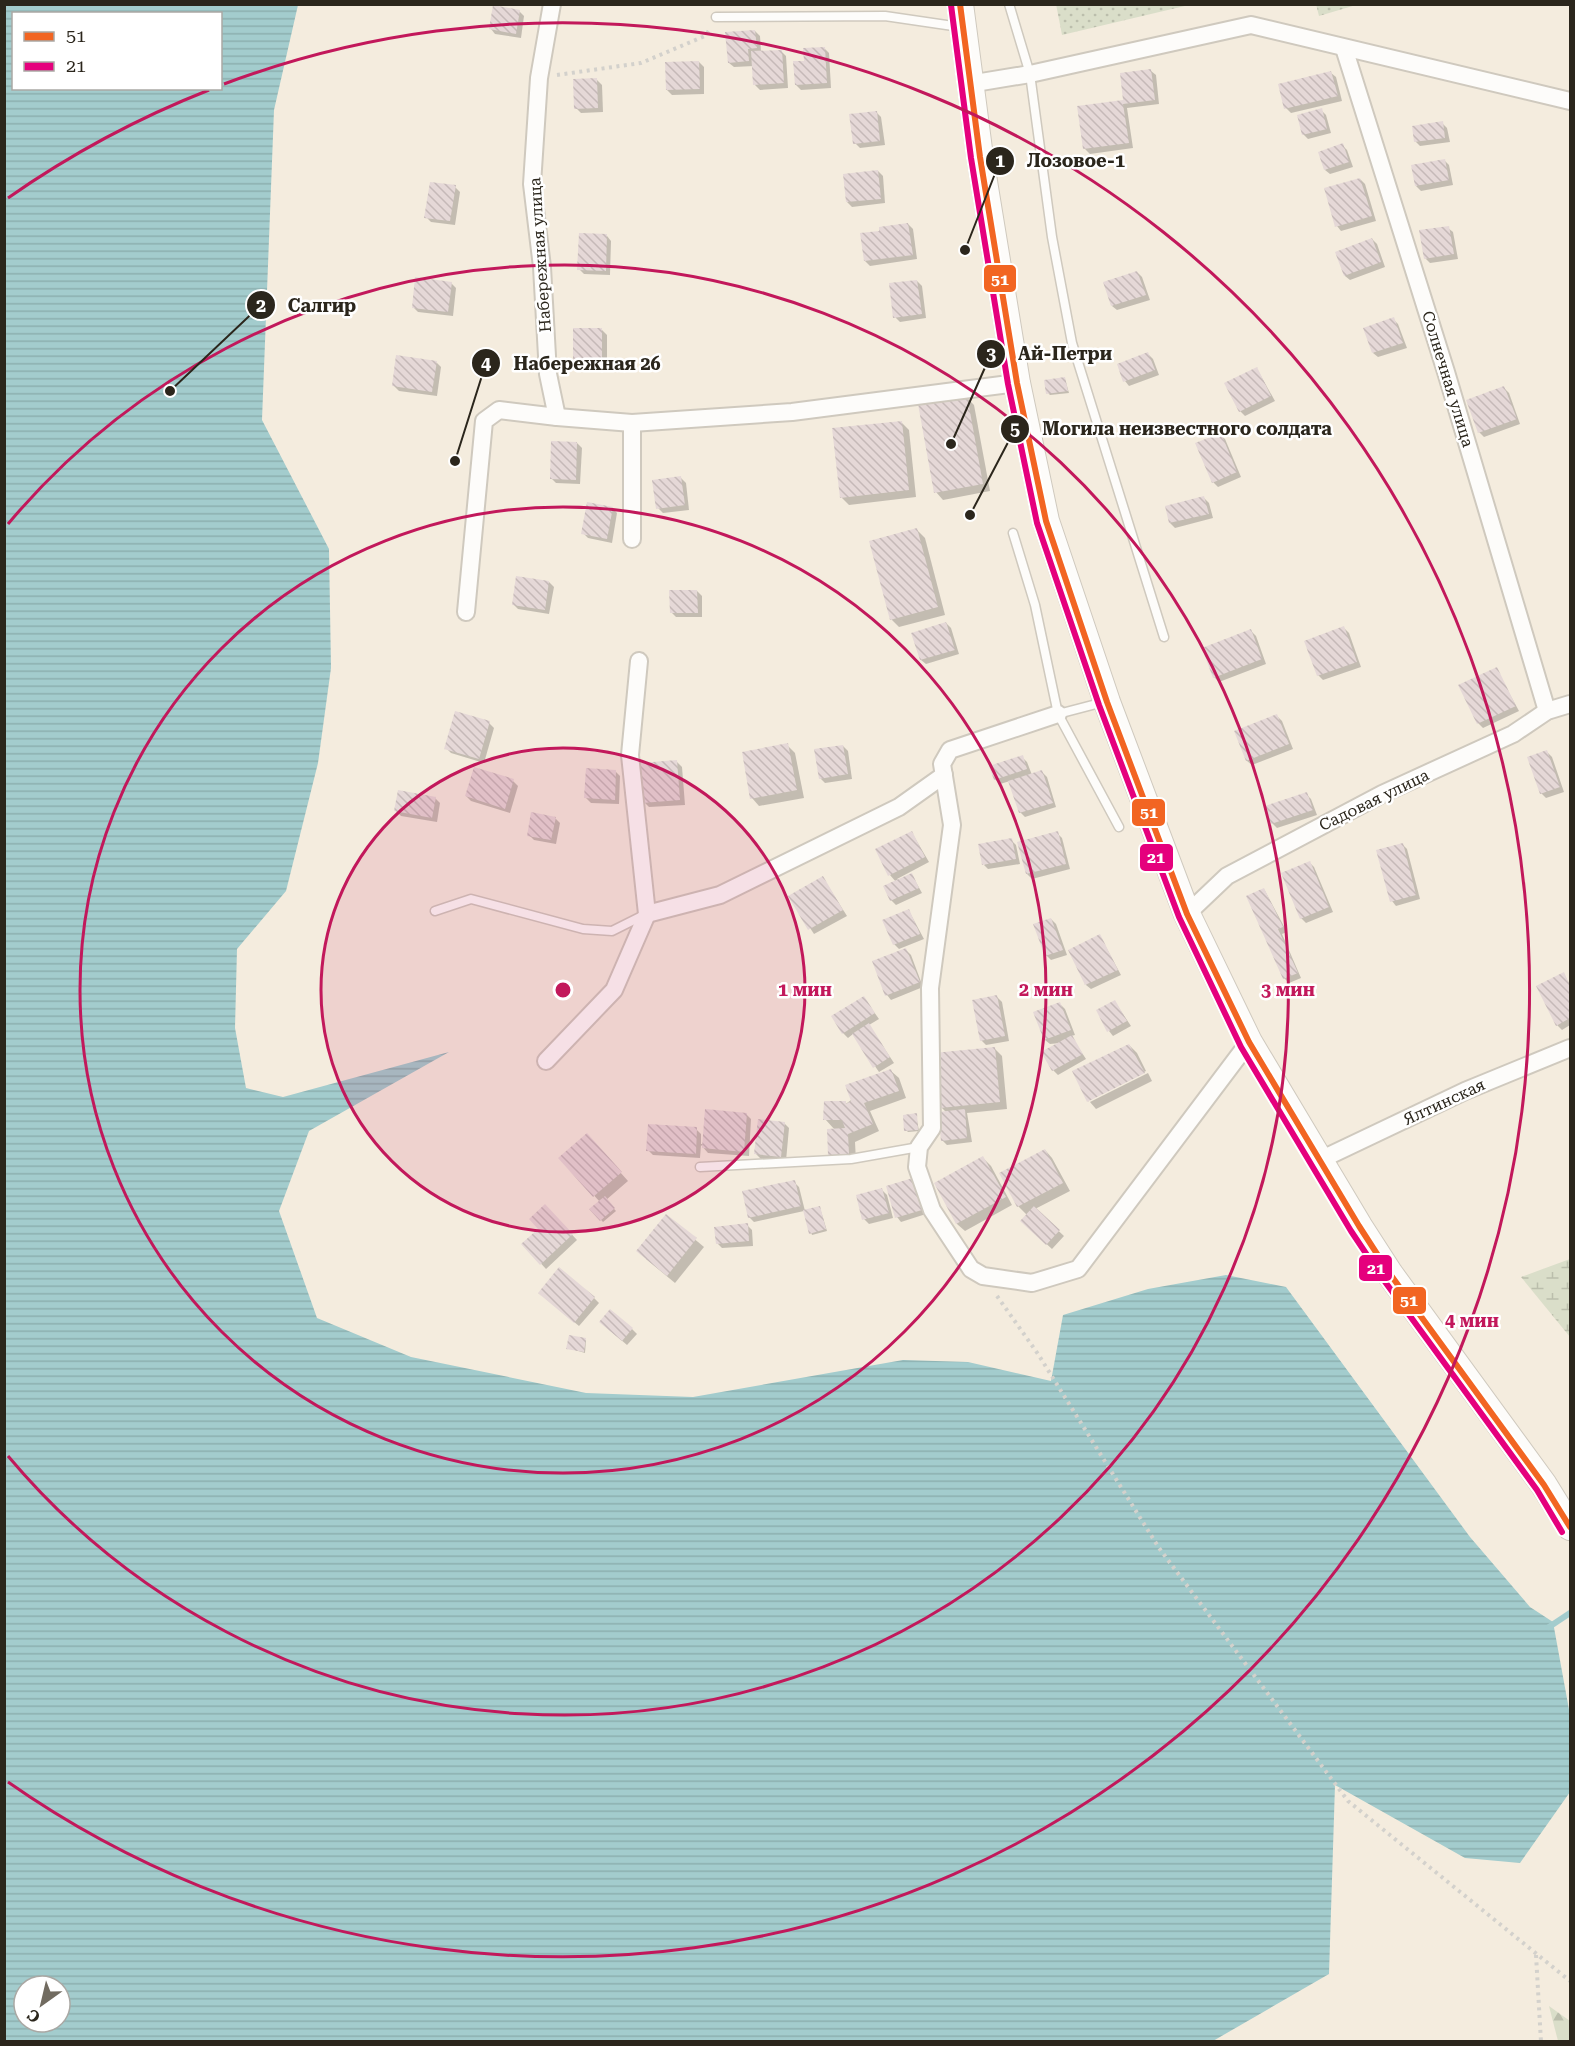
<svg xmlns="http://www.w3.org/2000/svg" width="1575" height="2046" viewBox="0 0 1575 2046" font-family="'Roboto Serif',serif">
<defs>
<pattern id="grass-dots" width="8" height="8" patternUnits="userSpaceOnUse" patternTransform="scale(1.5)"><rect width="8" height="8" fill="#dadec9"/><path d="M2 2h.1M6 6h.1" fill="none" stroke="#bbbeac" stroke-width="1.8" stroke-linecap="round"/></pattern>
<pattern id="forest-firs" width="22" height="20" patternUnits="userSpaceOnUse" patternTransform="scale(1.5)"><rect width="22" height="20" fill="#dadec9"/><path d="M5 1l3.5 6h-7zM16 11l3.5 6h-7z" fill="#bbbeac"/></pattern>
<pattern id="wetland-marsh" width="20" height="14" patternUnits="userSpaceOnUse" patternTransform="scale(1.5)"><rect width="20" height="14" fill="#dadec9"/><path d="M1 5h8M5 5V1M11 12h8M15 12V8" fill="none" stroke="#bbbeac"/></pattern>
<pattern id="water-rules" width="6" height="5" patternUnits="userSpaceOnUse" patternTransform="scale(1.5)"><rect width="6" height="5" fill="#a3cccd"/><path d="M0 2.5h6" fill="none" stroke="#8cafaf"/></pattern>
<pattern id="building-back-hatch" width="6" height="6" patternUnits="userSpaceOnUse" patternTransform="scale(1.5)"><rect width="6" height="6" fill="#e5d8d7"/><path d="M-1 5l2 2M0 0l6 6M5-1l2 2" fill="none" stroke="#c5b9b8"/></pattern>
</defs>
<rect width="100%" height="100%" fill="#f4ecde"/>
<g fill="url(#grass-dots)">
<polygon points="1056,4 1189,4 1189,5 1062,35"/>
<polygon points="1316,4 1356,4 1356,5 1319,16"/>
</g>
<polygon fill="url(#forest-firs)" points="1549,2006 1570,2021 1570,2041 1558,2041"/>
<polygon fill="url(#wetland-marsh)" points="1570,1259 1570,1337 1521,1277"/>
<path fill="url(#water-rules)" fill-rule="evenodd" d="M5 4 298 5 274 110 262 420 329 549 331 668 318 763 286 891 237 949 235 1028 246 1088 283 1097 449 1052 309 1131 279 1211 317 1318 411 1357 586 1393 693 1397 903 1360 968 1362 1051 1381 1063 1315 1148 1289 1226 1275 1286 1287 1470 1537 1530 1607 1553 1622 1570 1715V1792L1520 1863 1465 1858 1335 1785 1329 1974 1213 2041H5ZM14 14H220V88H14ZM24 1986H60V2022H24Z"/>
<g fill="#0003">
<polygon points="519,11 524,16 521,38 495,34 491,29"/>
<polygon points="755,31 760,36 761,52 781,51 786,56 788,88 760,90 755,85 754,66 734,67 729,63"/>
<polygon points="824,48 829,53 831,88 801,90 796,85 806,62"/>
<polygon points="699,62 704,67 704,94 672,95 667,90"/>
<polygon points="1151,71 1156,75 1159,104 1127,108 1133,148 1090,154 1085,149"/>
<polygon points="1331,73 1336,77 1342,101 1291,113 1286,108"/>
<polygon points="597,80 602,85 603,112 581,113 576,108"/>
<polygon points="1321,110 1326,115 1331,133 1308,139 1303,134"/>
<polygon points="876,112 881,117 885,145 860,148 855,143"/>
<polygon points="1442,123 1447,128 1450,142 1420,146 1415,141"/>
<polygon points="1342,145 1347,150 1353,167 1330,174 1325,170"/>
<polygon points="1444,160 1449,165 1453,185 1421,191 1416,186"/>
<polygon points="878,171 883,176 885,203 852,207 847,202"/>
<polygon points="1360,179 1365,184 1376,221 1341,231 1337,226"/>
<polygon points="455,187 460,192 455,225 431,222 426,217"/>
<polygon points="908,224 913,229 917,259 870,266 865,261 881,232"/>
<polygon points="1448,228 1453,232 1458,259 1430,263 1425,258"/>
<polygon points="607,236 611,241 610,275 584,274 579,269"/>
<polygon points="1372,239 1377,244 1385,267 1350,280 1345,276 1337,253"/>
<polygon points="1137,272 1142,277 1150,300 1117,310 1112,306"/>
<polygon points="917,281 922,286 926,318 900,322 895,317"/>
<polygon points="451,283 456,288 453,316 418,312 413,307"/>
<polygon points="1393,319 1398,324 1407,348 1378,357 1373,353"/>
<polygon points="602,330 607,335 607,370 579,370 574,365"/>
<polygon points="1148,354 1153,359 1159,375 1129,386 1125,381"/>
<polygon points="436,362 441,367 437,396 399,391 394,386"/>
<polygon points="1257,369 1275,401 1245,416 1240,411"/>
<polygon points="1065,379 1069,393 1050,395 1048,393"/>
<polygon points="1504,388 1509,393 1520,424 1484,437 1479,432"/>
<polygon points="966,397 974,405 990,491 943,500 936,492"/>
<polygon points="901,422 909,430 916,497 849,505 841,497"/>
<polygon points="1220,435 1225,439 1241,477 1218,487 1213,482"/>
<polygon points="577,443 582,448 580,484 556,483 551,478"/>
<polygon points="681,478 686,483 689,510 663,513 658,508"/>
<polygon points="1204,498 1209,503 1213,518 1175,528 1170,523"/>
<polygon points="612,508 617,513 612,543 588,538 583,533"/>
<polygon points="917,530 925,538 945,615 899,627 891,619"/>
<polygon points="549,582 554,587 549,614 518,609 513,604"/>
<polygon points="697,591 702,596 702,617 676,617 671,612"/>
<polygon points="946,623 951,628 959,654 926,664 921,660"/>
<polygon points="1344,628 1349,633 1361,667 1323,680 1318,675"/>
<polygon points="1251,631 1256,636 1266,664 1219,682 1214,677"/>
<polygon points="1496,669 1519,711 1483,728 1478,723"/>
<polygon points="1277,716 1282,721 1293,749 1252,765 1247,761 1236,732"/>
<polygon points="489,723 494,728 484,763 451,753 446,748"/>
<polygon points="787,745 795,753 804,798 759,806 752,798"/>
<polygon points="843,746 848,751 852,779 825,783 820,778"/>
<polygon points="1547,752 1552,757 1564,792 1546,798 1541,793"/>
<polygon points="1022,757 1027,762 1032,775 1042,772 1047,777 1056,807 1025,817 1020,812 1010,781 1000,784 995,779"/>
<polygon points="677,762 682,767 685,805 649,807 644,802"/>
<polygon points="615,771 620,776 619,804 591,803 586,798"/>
<polygon points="513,781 518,786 510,813 471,801 466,796"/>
<polygon points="1306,794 1311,799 1317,815 1277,828 1272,823"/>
<polygon points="435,798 440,803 437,822 401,816 396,811"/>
<polygon points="555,818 560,823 556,844 534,840 529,835"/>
<polygon points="912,833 929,862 897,879 898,881 912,875 922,893 896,905 891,900 896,882 890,875"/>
<polygon points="1057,833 1062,838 1070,869 1032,879 1027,874"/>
<polygon points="1011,840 1016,845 1020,864 988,869 984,865"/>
<polygon points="1402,844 1407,849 1420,899 1396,906 1392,901"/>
<polygon points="1309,862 1314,867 1333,912 1306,923 1301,918"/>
<polygon points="823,878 847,916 814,934 790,897"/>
<polygon points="1264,889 1287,932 1282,934 1301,978 1289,983 1284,978"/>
<polygon points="909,911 924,939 899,949 894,944"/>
<polygon points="1051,919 1056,924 1067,955 1051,960 1046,955"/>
<polygon points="1100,936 1121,975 1091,989 1086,985"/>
<polygon points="906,950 911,955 923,987 891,1000 887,995"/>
<polygon points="1563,974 1570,984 1570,1025 1562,1030 1557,1025"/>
<polygon points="997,997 1002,1002 1009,1041 986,1045 981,1040"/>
<polygon points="864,998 879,1019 869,1025 894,1063 879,1072 853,1034 848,1038 843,1033"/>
<polygon points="1115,1002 1131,1026 1113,1036 1109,1031"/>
<polygon points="1060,1004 1065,1009 1075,1035 1071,1036 1086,1059 1058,1075 1053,1070 1060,1043 1050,1044 1045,1040 1035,1013"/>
<polygon points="1129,1045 1137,1053 1146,1071 1089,1099 1089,1102 1074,1072"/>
<polygon points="994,1048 1002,1056 1007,1109 967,1113 972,1142 947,1145 942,1140 946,1112 941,1107"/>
<polygon points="891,1071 899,1078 906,1098 870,1111 879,1131 855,1142 856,1161 837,1162 829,1155 835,1130 825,1119"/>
<polygon points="1148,1073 1152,1081 1096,1109 1090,1102"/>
<polygon points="746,1114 751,1119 749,1156 708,1153 701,1145 700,1158 653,1155 648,1150 696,1129 701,1134 701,1144 704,1144"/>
<polygon points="916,1115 919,1131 908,1132 906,1130"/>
<polygon points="784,1123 789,1128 786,1161 761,1159 756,1154"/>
<polygon points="594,1143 628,1181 606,1200 616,1211 603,1222 591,1209 600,1202 560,1158"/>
<polygon points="1045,1150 1052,1158 1070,1191 1035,1209 1064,1236 1052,1249 1027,1226 1027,1215 1018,1206 1001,1174"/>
<polygon points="983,1158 991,1166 1012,1205 965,1231 957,1224 936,1184"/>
<polygon points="912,1180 926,1214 901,1222 897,1217"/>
<polygon points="794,1182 799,1187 805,1211 820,1208 827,1231 812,1235 804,1211 754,1222 749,1217"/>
<polygon points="882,1190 887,1195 893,1218 869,1224 864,1219"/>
<polygon points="545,1206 577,1240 546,1269 523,1244 540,1229"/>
<polygon points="667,1216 704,1247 675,1283 646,1259"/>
<polygon points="747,1225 752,1230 753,1246 722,1248 717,1243"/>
<polygon points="545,1298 594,1298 599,1303 579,1326"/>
<polygon points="606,1327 632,1329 637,1334 627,1345"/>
<polygon points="586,1340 585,1353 568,1348"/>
</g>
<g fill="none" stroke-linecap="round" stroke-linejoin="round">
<polyline stroke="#a3cccd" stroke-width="6" points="1549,1627 1570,1613"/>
</g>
<g fill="url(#building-back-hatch)">
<polygon points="493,5 520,10 516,34 489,29"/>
<polygon points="755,30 757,48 748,49 749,61 728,63 725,32"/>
<polygon points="825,47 827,83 795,85 793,61 804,61 803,48"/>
<polygon points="782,50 784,83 753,85 751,51"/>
<polygon points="699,61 700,89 666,90 665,62"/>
<polygon points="1151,69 1155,100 1123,104 1129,143 1083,149 1077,106 1123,100 1120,73"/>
<polygon points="1331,71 1338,96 1284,109 1278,84"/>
<polygon points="597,78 598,108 574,109 573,79"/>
<polygon points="1322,108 1327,129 1302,135 1297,115"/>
<polygon points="877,111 880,141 853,144 849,114"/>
<polygon points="1443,121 1445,138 1414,142 1412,126"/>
<polygon points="1343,143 1349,162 1324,170 1318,152"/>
<polygon points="1445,159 1449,180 1415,186 1411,165"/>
<polygon points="878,170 881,199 846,202 843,174"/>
<polygon points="1360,178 1372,216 1335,227 1324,188"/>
<polygon points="430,182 456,185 450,221 424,218"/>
<polygon points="908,223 913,255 864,261 860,233 879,231 879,227"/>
<polygon points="1449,226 1454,254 1424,259 1419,230"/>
<polygon points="579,233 607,234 606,271 577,270"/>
<polygon points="1372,238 1381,262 1344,276 1335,252"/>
<polygon points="1137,271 1146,295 1111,306 1103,282"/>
<polygon points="415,277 452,282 448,312 412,308"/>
<polygon points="917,280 922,314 893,318 889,283"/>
<polygon points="1394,317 1403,343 1372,353 1363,328"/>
<polygon points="573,328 602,328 602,366 573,365"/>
<polygon points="1148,352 1155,370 1123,382 1117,364"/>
<polygon points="396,355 437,361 432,392 392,386"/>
<polygon points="1257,367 1271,396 1239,412 1224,383"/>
<polygon points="1065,377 1068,391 1046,394 1044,380"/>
<polygon points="1504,386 1517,419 1478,433 1466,400"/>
<polygon points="967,395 983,484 934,493 918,404"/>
<polygon points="902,421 909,490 840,498 832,428"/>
<polygon points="1221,433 1237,472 1212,483 1195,443"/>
<polygon points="551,441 577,442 576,480 550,479"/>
<polygon points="681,476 685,505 656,509 652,480"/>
<polygon points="1204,496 1209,514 1169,523 1165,506"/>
<polygon points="587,502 613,507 607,539 581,534"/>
<polygon points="917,528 938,607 890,620 869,541"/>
<polygon points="516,576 549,581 545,610 512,605"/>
<polygon points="669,590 697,590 698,613 670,613"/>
<polygon points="946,622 955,650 920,660 911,633"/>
<polygon points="1344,626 1357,662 1317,676 1304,641"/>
<polygon points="1251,629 1262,659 1213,678 1202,648"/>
<polygon points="1497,667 1516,706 1477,724 1458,685"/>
<polygon points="455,711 490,721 479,759 444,749"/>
<polygon points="1277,714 1289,744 1246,761 1234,731"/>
<polygon points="788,743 797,790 750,799 742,752"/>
<polygon points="843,745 848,774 819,779 814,749"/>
<polygon points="1547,750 1560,787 1540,794 1527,757"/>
<polygon points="1023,755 1027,769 994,780 989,766"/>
<polygon points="677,760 680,800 642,803 640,763"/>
<polygon points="474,767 514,779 505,809 465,796"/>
<polygon points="586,768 616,770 615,800 584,798"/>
<polygon points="1042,770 1053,803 1019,813 1008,781"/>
<polygon points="398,790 436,797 432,818 394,811"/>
<polygon points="1307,792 1313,810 1271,824 1265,806"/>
<polygon points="531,812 556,817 551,840 527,836"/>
<polygon points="912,831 925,857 888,876 875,849"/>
<polygon points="1058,831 1066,864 1026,874 1017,842"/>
<polygon points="1012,838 1016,859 982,865 978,844"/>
<polygon points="1403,843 1416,895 1390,902 1376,850"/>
<polygon points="1310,861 1329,907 1300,919 1281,873"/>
<polygon points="912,873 919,888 890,901 883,886"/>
<polygon points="823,876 843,910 808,930 788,896"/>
<polygon points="1264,888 1283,927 1278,929 1298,973 1283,979 1246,896"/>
<polygon points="909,909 920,934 893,945 882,920"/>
<polygon points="1051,918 1063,950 1045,956 1033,924"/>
<polygon points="1100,934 1118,970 1085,985 1068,950"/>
<polygon points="906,948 920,982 885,996 872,961"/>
<polygon points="1564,972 1570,986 1570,1018 1556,1026 1536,986"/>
<polygon points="997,995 1005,1036 980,1041 972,1000"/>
<polygon points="864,996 875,1013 842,1034 831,1016"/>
<polygon points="1115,1000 1127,1021 1107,1032 1096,1010"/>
<polygon points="1060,1002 1071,1030 1044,1040 1033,1012"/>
<polygon points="869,1023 890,1057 873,1068 852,1034"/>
<polygon points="1072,1035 1083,1054 1052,1071 1041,1052"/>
<polygon points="1129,1044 1145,1073 1087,1102 1072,1071"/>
<polygon points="995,1047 1000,1102 940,1108 934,1053"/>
<polygon points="891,1069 899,1091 864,1103 873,1124 848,1134 849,1154 828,1155 827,1129 845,1128 842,1120 823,1120 824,1101 846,1101 846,1104 851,1101 845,1085"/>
<polygon points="705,1109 747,1113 744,1152 702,1148"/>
<polygon points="965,1109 967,1138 941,1141 938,1112"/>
<polygon points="917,1113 918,1130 904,1131 903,1115"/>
<polygon points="758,1119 785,1122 781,1157 754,1154"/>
<polygon points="648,1124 697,1127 696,1154 646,1151"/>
<polygon points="587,1133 622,1172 593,1197 558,1158"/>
<polygon points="1045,1149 1063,1183 1017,1207 999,1173"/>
<polygon points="983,1156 1006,1197 956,1224 934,1183"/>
<polygon points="913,1178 922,1210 895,1218 886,1186"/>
<polygon points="795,1180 801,1206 748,1218 742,1191"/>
<polygon points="882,1188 889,1213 862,1220 856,1195"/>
<polygon points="605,1196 615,1208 600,1221 589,1209"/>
<polygon points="545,1204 573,1234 540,1265 521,1244 538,1229 529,1219"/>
<polygon points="820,1206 826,1229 809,1234 803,1210"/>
<polygon points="1034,1206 1060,1230 1046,1245 1020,1221"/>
<polygon points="666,1214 697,1238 667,1276 636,1251"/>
<polygon points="748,1223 749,1241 716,1244 714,1227"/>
<polygon points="559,1267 595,1297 574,1323 538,1293"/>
<polygon points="610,1309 633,1328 622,1341 599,1322"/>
<polygon points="569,1335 586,1338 584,1352 566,1349"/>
</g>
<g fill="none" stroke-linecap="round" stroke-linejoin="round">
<g stroke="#cfc9be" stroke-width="11">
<g id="lane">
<polyline points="1009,4 1030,74 1052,237 1072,343 1164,637"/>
<polyline points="716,17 885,16 960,27"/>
<polyline points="1013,533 1035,605 1058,714 1119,827"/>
<polyline points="1058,714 1104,702"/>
<polyline points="435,911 471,899 583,929 612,931 644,915"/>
<polyline points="700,1167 851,1159 919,1147"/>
</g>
</g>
<g stroke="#cfc9be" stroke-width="20">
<g id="street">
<polyline points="1344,48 1446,372 1547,711"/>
<polyline points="969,84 1030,74 1251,25 1570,101"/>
<polyline points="557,417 632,423 792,412 1017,383"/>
<polyline points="632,423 632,539"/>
<polyline points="466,612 484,421 499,410 557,417 548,374 542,267 532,184 539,78 552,4"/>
<polyline points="1058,714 950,750 942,764 952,825 930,988 932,1128 919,1147 917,1167 932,1210 971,1269 983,1276 1032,1283 1078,1269 1249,1042"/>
<polyline points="647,914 720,895 899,807 944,775"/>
<polyline points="1187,914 1227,876 1382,794 1513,734 1547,711 1570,704"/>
<polyline points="546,1061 614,990 647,914 630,755 639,661"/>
<polyline points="1320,1160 1465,1091 1570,1048"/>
</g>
</g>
<g stroke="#cfc9be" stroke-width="28">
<polyline id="primary" points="960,4 980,157 1017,383 1046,521 1107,702 1187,914 1249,1042 1359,1226 1390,1274 1544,1485 1570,1527"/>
</g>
<g stroke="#d3d1cc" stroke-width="4" stroke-dasharray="3 4.5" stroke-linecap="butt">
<polyline points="557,75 641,63 705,36 710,29"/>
<polyline points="997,1296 1038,1354 1159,1548 1348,1801 1570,1981"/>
<polyline points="1536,1955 1541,2042"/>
</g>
<use href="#lane" stroke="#fdfcfa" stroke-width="8"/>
<use href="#street" stroke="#fdfcfa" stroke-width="16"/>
<use href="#primary" stroke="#fdfcfa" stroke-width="26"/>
<g stroke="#fff" stroke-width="10">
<polyline id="bus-1" points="960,4 980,157 1017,383 1046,521 1107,702 1187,914 1249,1042 1359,1226 1390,1274 1544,1485 1570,1527"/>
</g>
<g stroke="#fff" stroke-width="10">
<polyline id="bus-2" points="951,5 971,158 1008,384 1037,523 1099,705 1179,917 1241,1047 1351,1231 1383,1279 1537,1490 1562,1532"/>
</g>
<use href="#bus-1" stroke="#f26522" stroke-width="6"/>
<use href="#bus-2" stroke="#e5007d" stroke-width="6"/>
</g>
<circle cx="563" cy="990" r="242" fill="#c2185b" fill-opacity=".12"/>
<g fill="none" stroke="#c2185b" stroke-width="3">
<circle cx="563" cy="990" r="242"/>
<circle cx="563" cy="990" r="483"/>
<path d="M8 524A725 725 0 1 1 8 1456"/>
<path d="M8 198A967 967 0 0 1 209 90M224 84A967 967 0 1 1 8 1782"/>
</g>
<g text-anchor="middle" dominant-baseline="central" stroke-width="5" stroke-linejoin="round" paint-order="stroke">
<g font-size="16" fill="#2b261c" stroke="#fff">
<text transform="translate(540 255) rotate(-94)">Набережная улица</text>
<text transform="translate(1448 379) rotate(73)">Солнечная улица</text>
<text transform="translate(1374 800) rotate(-26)">Садовая улица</text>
<text transform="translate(1444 1102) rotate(-25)">Ялтинская</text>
</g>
</g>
<circle cx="563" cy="990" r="9" fill="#c2185b" stroke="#fff" stroke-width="3"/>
<g font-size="18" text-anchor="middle" font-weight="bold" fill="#c2185b" stroke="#fff" stroke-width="5" stroke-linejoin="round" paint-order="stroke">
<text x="805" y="996">1 мин</text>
<text x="1046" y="996">2 мин</text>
<text x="1288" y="996">3 мин</text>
<text x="1472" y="1327">4 мин</text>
</g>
<path fill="none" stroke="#2b261c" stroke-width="2" d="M965 250L1000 161M170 391L261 305M951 444L991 354M455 461L486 363M970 515L1015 429"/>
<g fill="#2b261c" stroke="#fff" stroke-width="2">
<circle cx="965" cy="250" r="6"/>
<circle cx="170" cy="391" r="6"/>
<circle cx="951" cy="444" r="6"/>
<circle cx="455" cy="461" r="6"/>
<circle cx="970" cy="515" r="6"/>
<circle cx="1000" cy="161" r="15"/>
<circle cx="261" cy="305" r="15"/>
<circle cx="991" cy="354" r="15"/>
<circle cx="486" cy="363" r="15"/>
<circle cx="1015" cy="429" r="15"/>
</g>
<g font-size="18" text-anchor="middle" font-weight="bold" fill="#fff">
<text x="1000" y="167">1</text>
<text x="261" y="312">2</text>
<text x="991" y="360">3</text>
<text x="486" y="370">4</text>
<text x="1015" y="435">5</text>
</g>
<g font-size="18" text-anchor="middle" font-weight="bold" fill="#2b261c" stroke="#fff" stroke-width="5" stroke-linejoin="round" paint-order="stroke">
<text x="1076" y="167">Лозовое-1</text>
<text x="322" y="312">Салгир</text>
<text x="1065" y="360">Ай-Петри</text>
<text x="587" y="370">Набережная 26</text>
<text x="1187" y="435">Могила неизвестного солдата</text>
</g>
<g stroke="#fff" stroke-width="2">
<rect x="983" y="264" width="34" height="29" rx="6" fill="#f26522"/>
<rect x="1131" y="798" width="35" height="29" rx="6" fill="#f26522"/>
<rect x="1139" y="843" width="35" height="29" rx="6" fill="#e5007d"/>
<rect x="1358" y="1254" width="35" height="28" rx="6" fill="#e5007d"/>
<rect x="1392" y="1286" width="35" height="29" rx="6" fill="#f26522"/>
</g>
<g font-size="16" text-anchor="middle" font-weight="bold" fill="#fff">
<text x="1000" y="285">51</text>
<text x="1149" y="818">51</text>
<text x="1156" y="863">21</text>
<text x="1376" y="1274">21</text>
<text x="1409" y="1306">51</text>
</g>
<rect width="1575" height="2046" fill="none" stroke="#2b261c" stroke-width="12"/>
<rect x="12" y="12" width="210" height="78" fill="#ffffff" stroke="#aaa8a4" stroke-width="1.5"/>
<rect x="24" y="32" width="30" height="9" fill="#f26522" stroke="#aaa8a4" stroke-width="1.5"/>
<text x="66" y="42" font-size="18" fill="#2b261c">51</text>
<rect x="24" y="62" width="30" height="9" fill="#e5007d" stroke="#aaa8a4" stroke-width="1.5"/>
<text x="66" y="72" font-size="18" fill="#2b261c">21</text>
<g transform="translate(42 2004) rotate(214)"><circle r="28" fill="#ffffff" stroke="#aaa8a4" stroke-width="1.5"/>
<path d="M0-4.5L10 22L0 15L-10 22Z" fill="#716b60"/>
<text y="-9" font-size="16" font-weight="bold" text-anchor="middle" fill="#2b261c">С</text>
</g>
</svg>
